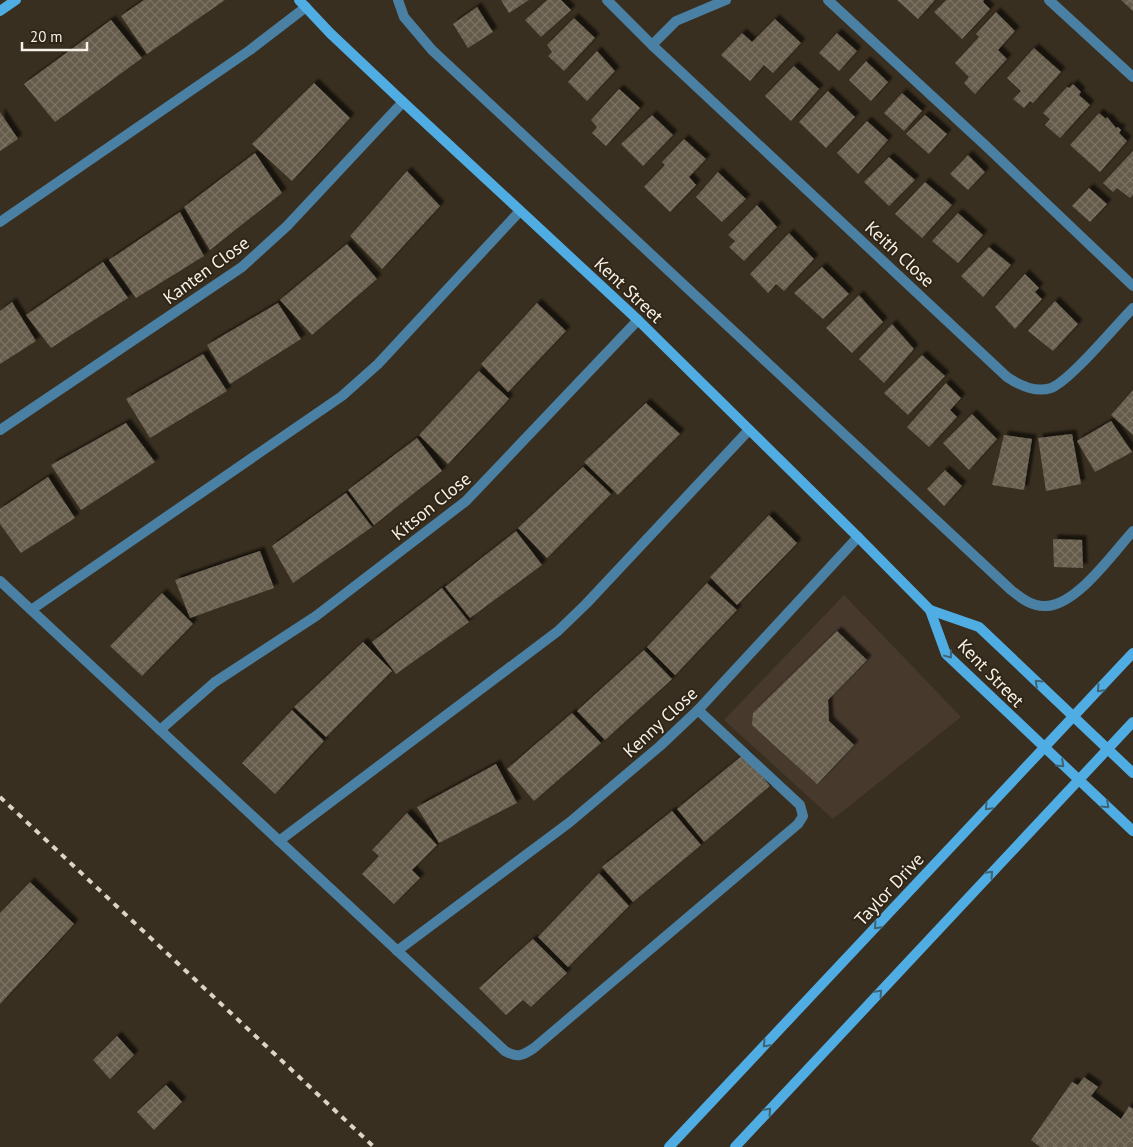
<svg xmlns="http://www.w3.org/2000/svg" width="1133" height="1147" viewBox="0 0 1133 1147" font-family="'PT Sans',sans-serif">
<defs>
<pattern id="building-cross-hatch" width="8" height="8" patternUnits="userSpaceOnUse" patternTransform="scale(1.25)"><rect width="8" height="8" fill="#655b4b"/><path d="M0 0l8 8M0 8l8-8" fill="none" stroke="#7c7365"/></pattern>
<filter id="shadow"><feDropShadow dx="4.5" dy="-4.5" stdDeviation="1" flood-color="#0009"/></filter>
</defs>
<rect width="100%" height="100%" fill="#392f20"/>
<polygon fill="#48392d" points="844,595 961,717 833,819 724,720"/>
<g fill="url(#building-cross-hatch)" filter="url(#shadow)">
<polygon points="144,0 225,0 147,54 121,16"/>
<polygon points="501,0 529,0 509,13"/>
<polygon points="547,0 561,0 571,10 541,37 525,20"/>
<polygon points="897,0 935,0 918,19"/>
<polygon points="946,0 984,0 983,2 990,9 962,39 934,12"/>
<polygon points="1121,0 1133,0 1133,11"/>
<polygon points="477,7 493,32 468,48 453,24"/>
<polygon points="996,12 1015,31 998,50 1007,59 975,94 964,83 969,77 955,63 979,37 976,34"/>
<polygon points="574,18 595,38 564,71 548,56 552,52 547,45"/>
<polygon points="775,19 801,43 773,73 764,65 750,81 721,55 742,33 752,42"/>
<polygon points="111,20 142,58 55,122 24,84"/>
<polygon points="837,33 857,51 839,71 819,53"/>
<polygon points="1034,48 1061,72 1033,103 1030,101 1024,108 1013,99 1021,91 1007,78"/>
<polygon points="597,51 615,71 587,101 568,82"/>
<polygon points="866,61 888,82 871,101 849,80"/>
<polygon points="794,66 819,89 791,121 765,96"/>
<polygon points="314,83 350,118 292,181 252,144"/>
<polygon points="1073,84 1081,92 1079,95 1090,105 1060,138 1045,125 1050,119 1043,113 1067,87 1069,88"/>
<polygon points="619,89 640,108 606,146 592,133 597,127 591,120"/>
<polygon points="828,91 855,117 826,148 799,122"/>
<polygon points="902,93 922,111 904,131 884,113"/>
<polygon points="0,112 18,139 0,151"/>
<polygon points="1099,113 1106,119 1107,117 1116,128 1118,127 1121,130 1119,133 1127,141 1100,172 1070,145"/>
<polygon points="652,115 673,135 643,166 621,144"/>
<polygon points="925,115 947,134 929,154 906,134"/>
<polygon points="867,121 888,140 858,174 837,153"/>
<polygon points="684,139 706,159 689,177 696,185 670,212 644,187 665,165 662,162"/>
<polygon points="1133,151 1133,195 1130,198 1117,188 1113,192 1103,183"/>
<polygon points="255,153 282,193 210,250 184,207"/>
<polygon points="968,155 985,172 968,190 950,174"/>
<polygon points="889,157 915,180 889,206 864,182"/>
<polygon points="407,171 440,206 382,269 350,236"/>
<polygon points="718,172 746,199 722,222 696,197"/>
<polygon points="925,182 952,205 922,238 895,214"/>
<polygon points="1089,188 1107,204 1090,222 1072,206"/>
<polygon points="757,205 777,227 744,261 729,247 735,241 728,235"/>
<polygon points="180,212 204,256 136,298 109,260"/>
<polygon points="958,213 983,235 958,263 932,241"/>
<polygon points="789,233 814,259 784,291 776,284 768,293 750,274"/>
<polygon points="347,244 377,279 312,335 280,300"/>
<polygon points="989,247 1011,265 983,297 961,276"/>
<polygon points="103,262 128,298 51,348 26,315"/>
<polygon points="822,267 849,294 823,319 794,293"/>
<polygon points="1025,274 1039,288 1035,292 1042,299 1015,329 995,307"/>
<polygon points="859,295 883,322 852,353 826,328"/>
<polygon points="1055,301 1078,324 1053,351 1028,331"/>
<polygon points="12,302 36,341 0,364 0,311"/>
<polygon points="278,303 301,339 230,384 207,345"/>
<polygon points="537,303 566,331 508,392 481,364"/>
<polygon points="892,324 914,349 884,383 859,359"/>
<polygon points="203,354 227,391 150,438 126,399"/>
<polygon points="922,355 945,376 908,415 884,393"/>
<polygon points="479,371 509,399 448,464 419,435"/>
<polygon points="946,383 961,398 950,410 957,417 929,447 907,427"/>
<polygon points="1133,390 1133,435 1111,415"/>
<polygon points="646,403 680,434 618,495 584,462"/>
<polygon points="972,414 997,439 969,470 943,443"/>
<polygon points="1111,421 1132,452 1095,472 1077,441"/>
<polygon points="126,423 155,462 81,510 51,465"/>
<polygon points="1072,434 1081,484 1046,491 1038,438"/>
<polygon points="1004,435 1032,439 1024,490 992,485"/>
<polygon points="417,438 442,471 374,525 348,490"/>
<polygon points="583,467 611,494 547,558 518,528"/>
<polygon points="945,470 962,486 944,506 927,489"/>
<polygon points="48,477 75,518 21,553 0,524 0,509"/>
<polygon points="346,493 372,527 293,583 272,546"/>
<polygon points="769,515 797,543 737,605 710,577"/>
<polygon points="516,531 542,565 470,618 445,587"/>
<polygon points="1053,539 1082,540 1083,568 1054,567"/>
<polygon points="260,551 274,588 190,618 175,580"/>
<polygon points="707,583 737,610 675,675 647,647"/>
<polygon points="442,588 469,622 396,674 372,642"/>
<polygon points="162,593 193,624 142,676 110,646"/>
<polygon points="837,631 867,660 828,700 829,721 854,745 817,784 752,725 753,713"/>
<polygon points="363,642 392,671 326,737 294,707"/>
<polygon points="644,650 672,679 605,740 577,711"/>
<polygon points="292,710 324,741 275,794 242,763"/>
<polygon points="572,713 601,743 534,801 507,769"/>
<polygon points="744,754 770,786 704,842 677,809"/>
<polygon points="496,764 517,803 439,843 417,807"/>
<polygon points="672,811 701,845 633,902 602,867"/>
<polygon points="407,813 437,845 412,870 420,878 394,904 362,874 379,856 372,850"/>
<polygon points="599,873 629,906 568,967 538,937"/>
<polygon points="30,882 74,924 0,1004 0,913"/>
<polygon points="533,939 567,973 531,1007 523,1000 506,1015 479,988"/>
<polygon points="117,1036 134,1055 110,1079 93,1060"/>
<polygon points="1084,1077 1098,1087 1091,1096 1121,1119 1129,1106 1133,1109 1133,1147 1040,1147 1031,1140 1072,1082 1078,1085"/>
<polygon points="166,1085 182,1102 154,1130 137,1112"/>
</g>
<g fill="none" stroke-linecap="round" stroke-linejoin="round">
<g stroke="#4a80a3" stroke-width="10">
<path d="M398 0 404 17 432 50 1011 590C1021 598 1032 607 1046 606 1077 605 1113 553 1133 531"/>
<polyline points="828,0 986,146 1133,286"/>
<polyline points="0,222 250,50 306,7"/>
<path d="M0 581 505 1051C518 1058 522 1056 534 1048L798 824 803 816 800 805 698 710"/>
<polyline points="31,610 342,396 378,364 520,211"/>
<polyline points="160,730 215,682"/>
<polyline points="279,841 558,631 586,604 749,430"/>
<polyline points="397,951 460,904"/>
</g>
<g stroke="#4a80a3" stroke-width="10">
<polyline points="607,0 652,45"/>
<path d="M726 0 676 21 652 45 1007 377C1019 385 1036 393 1051 388 1070 381 1116 325 1133 308"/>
<polyline points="1049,0 1133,77"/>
<polyline points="0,430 242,267 287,226 403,102"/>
<polyline points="215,682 316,616 466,501 638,320"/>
<polyline points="460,904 570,822 660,746 698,710 858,537"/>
</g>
<g stroke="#50ade4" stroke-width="10">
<polyline points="299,0 330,33 403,102 638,320 858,537 930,610 946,654 1133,831"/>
<polyline points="0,11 16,0"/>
<polyline points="930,610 979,627 1133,773"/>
<polyline points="669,1147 1133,653"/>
<polyline points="735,1147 1133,722"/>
</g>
<polyline stroke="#dbd4c9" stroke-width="4" stroke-dasharray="6 6" stroke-linecap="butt" points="0,797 374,1147"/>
</g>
<defs><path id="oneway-chevron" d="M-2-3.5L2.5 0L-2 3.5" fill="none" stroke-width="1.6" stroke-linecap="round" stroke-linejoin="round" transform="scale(1.25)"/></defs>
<g stroke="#3e6373">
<use href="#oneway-chevron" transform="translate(949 655) rotate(53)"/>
<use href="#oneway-chevron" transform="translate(1038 683) rotate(-137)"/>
<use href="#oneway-chevron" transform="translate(1100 689) rotate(133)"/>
<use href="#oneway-chevron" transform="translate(1061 764) rotate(43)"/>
<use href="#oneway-chevron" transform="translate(1106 805) rotate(43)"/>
<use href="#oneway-chevron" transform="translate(988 807) rotate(133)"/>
<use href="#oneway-chevron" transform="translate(990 874) rotate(-47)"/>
<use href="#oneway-chevron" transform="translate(877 926) rotate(133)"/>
<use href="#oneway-chevron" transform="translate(879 993) rotate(-47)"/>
<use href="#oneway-chevron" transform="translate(766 1044) rotate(133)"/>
<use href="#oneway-chevron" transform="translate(768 1111) rotate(-47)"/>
</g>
<g text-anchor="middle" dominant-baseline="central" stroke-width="4" stroke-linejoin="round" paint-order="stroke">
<g font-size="18" fill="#f7f1e7" stroke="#2f2617">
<text transform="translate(900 254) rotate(43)">Keith Close</text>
<text transform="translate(206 270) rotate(-36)">Kanten Close</text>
<text transform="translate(629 290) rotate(43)">Kent Street</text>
<text transform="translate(431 506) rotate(-39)">Kitson Close</text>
<text transform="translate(991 673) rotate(46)">Kent Street</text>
<text transform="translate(660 722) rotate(-43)">Kenny Close</text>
<text transform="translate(889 889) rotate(-47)">Taylor Drive</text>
</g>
</g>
<path d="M22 42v8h65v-8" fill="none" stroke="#f7f1e7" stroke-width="2.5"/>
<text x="30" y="42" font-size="15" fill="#f7f1e7" stroke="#2f2617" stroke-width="4" paint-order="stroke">20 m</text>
</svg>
